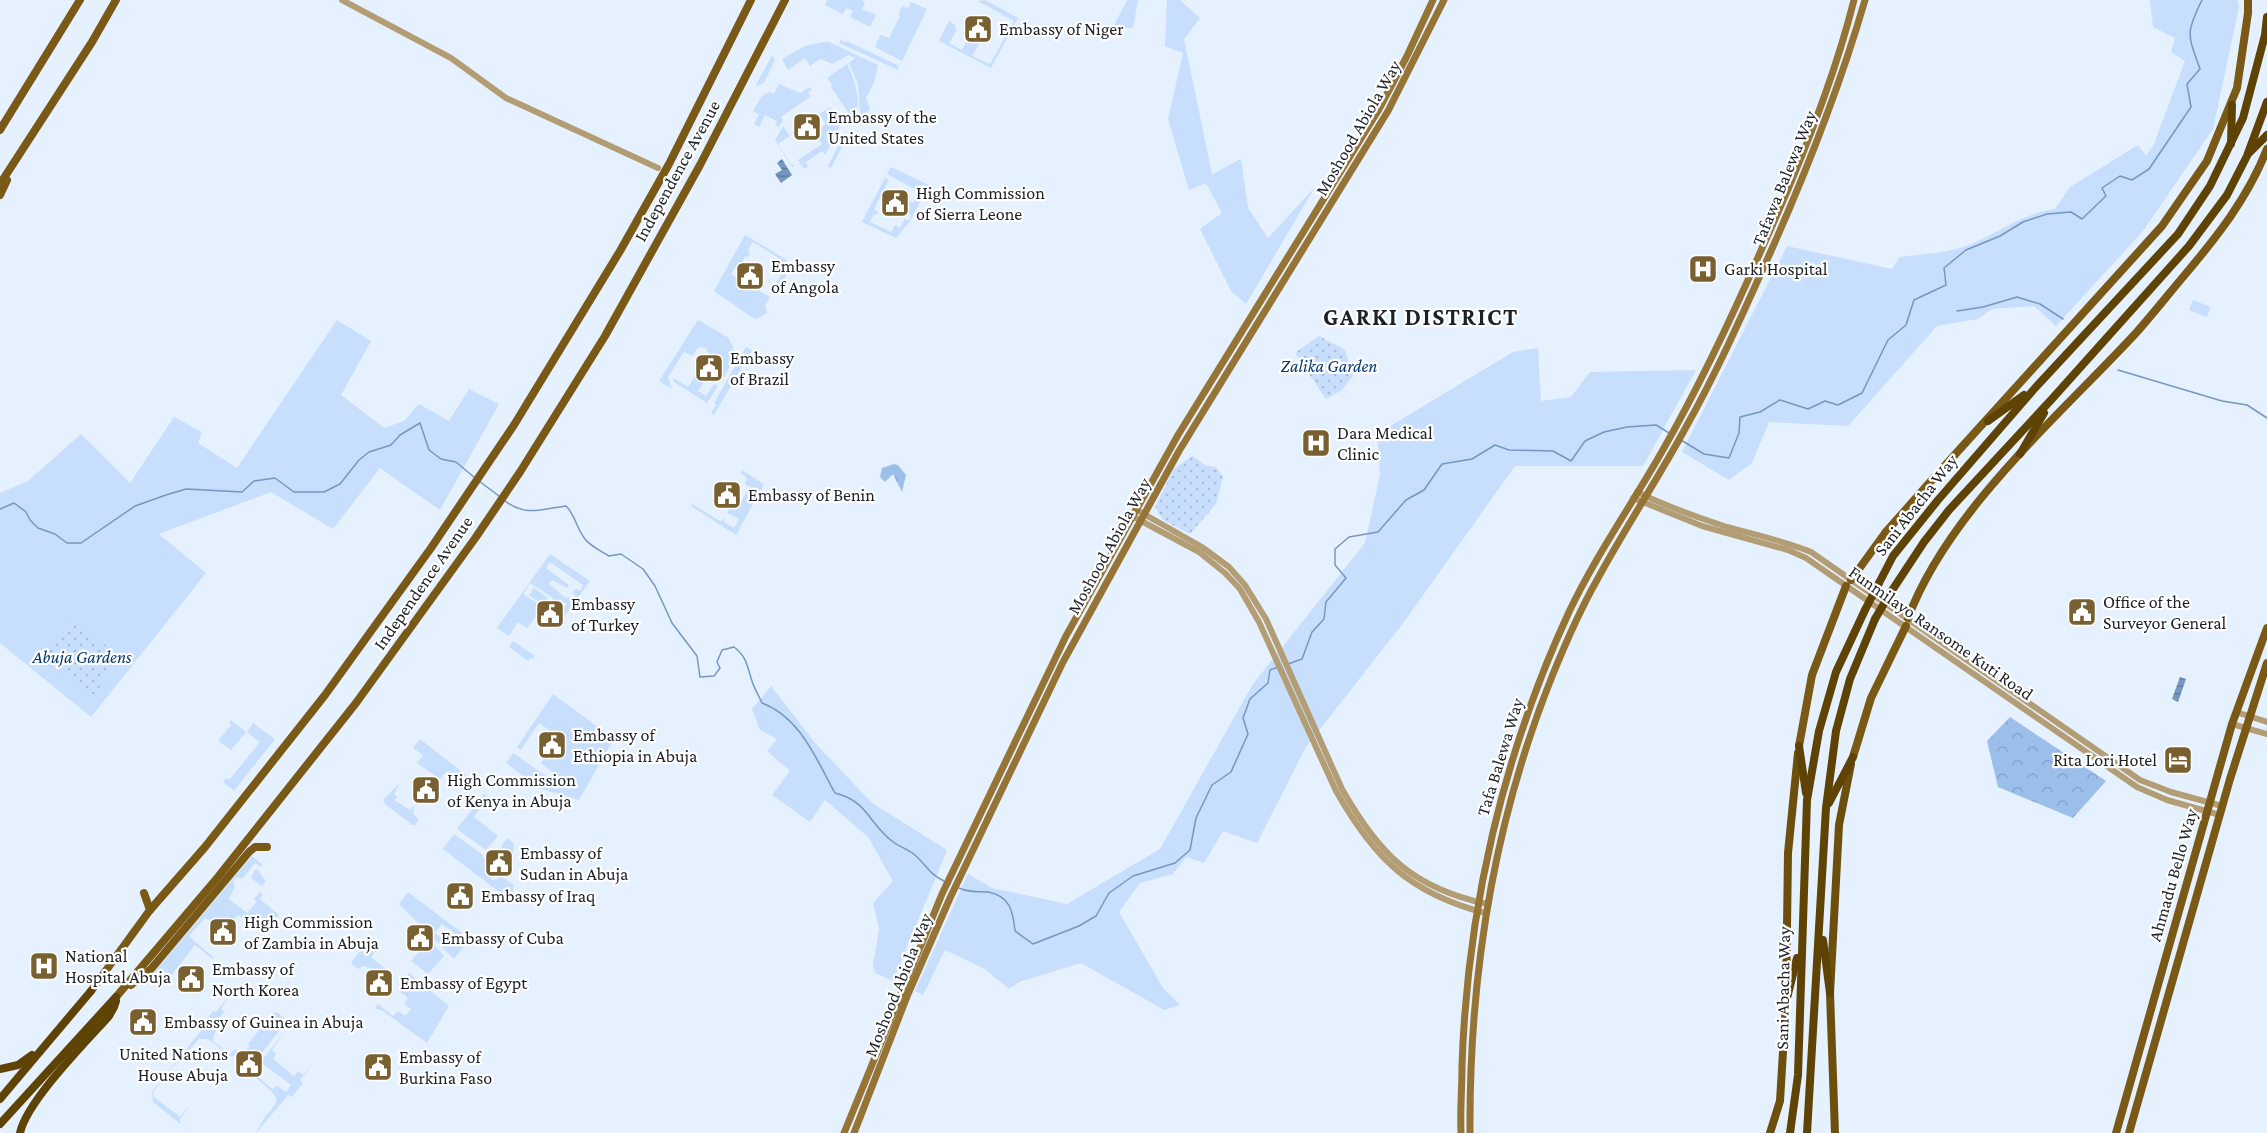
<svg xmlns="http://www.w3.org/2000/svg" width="2267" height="1133" viewBox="0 0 2267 1133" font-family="'Crimson Pro',serif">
<defs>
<pattern id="forest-crowns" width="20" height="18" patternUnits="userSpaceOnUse" patternTransform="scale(1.5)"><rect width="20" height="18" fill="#9bbeeb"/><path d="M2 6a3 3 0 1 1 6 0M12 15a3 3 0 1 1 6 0" fill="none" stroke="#85a3c9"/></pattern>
<pattern id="park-dots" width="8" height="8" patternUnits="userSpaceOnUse" patternTransform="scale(1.5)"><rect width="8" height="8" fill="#c7defc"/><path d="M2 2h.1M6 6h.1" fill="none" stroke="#aabed8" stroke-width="1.8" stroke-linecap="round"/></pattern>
<pattern id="water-rules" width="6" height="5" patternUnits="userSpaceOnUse" patternTransform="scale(1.5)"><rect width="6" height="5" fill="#7597c1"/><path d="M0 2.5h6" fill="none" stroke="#5f7b9d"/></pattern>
</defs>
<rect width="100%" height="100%" fill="#e5f1ff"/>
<g fill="#c7defc" fill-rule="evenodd">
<polygon points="827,0 861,0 865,2 862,9 876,15 870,27 850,17 853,11 846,8 843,14 825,5"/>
<polygon points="985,0 1018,18 991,68 939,41 949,21 954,24 957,30 949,43 962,50 969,36 980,42 972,56 990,64 1014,21 978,1"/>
<polygon points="1127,0 1138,0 1133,28 1113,27"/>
<polygon points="1167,0 1180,0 1200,18 1184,39 1212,174 1241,159 1248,208 1268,238 1315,187 1246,304 1231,291 1200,229 1222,213 1206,183 1189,190 1168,119 1183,53 1165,46"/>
<path d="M2150 0H2238L2239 7 2213 129 2143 231 2056 326 2034 306 1992 309 1978 319 1937 326 1848 426 1769 422 1752 463 1729 480 1682 452 1787 246 1892 269 1900 257C1924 254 1947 253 1969 245 2000 233 2020 214 2055 209L2070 187 2138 145 2146 156 2154 144 2185 61 2171 52 2175 38 2153 27Z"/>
<polygon points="911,2 927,9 902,61 875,47 880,35 889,38 900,16 898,15 902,6 908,8"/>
<polygon points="841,40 846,43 847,41 899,66 898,70 839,43"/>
<polygon points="824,42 829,42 878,65 874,83 866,98 870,109 866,116 860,113 858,84 849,63 855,58 849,55 832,64 821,59 810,66 805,58 788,70 782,59 805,46"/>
<polygon points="772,55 775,60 764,83 755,87"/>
<path d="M847 64C857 83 860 103 856 124L831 87 832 85 827 78Z"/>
<polygon points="779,84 800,93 810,87 812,90 808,92 811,96 781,117 783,120 779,127 775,125 777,121 765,115 759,127 754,124 759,114 753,111 762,96 769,92 774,94"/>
<polygon points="830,107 841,123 825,155 822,151 806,162 808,167 804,169 798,160 822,144 814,132 826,124 819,114"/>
<polygon points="783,126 790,136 778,144 791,164 795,166 792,167 775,140"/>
<polygon points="844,135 852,139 849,144 844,143 831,168 828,166"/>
<polygon points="891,167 929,185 910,221 896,238 862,222 885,178 889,180 874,209 878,212 877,215 874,214 870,222 891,232 895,225 900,228 905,219 909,221 911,215 901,210 898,214 881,205 889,189 902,194 901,196 913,203 920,192 887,174"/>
<path d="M745 235 787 260C789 271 785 282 778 288L776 285 781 275 777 271 779 266 777 257 753 242 748 250 750 253 748 258 745 256 740 269 735 267 731 274 757 291 761 287 759 291 770 297 765 306 767 313 757 319 753 318 714 291Z"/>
<polygon points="2193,300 2211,307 2207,317 2189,310"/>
<polygon points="337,320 371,341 341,395 384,428 404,421 419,404 449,421 469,389 499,404 440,510 380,468 333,529 271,492 159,534 206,573 91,717 0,643 0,493 28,481 81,434 130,483 174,417 202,432 198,443 237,468"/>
<polygon points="698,320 729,338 731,344 734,346 732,349 738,352 724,377 703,364 709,354 706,348 699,347 692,356 684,352 668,377 672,389 659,381"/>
<polygon points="746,347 752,350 714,415 711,413 716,405 714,403"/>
<polygon points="1538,348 1541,401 1571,397 1590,372 1696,370 1643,466 1515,466 1404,622 1306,747 1257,843 1223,831 1204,863 1186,857 1173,874 1140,883 1119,912 1163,988 1180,1005 1164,1010 1081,963 1019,982 1009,989 985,969 945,950 923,995 915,991 968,874 992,888 1067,904 1160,849 1253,684 1365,543 1380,475 1377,434 1513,352"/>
<polygon points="695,376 704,382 698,391 706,396 714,384 718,386 707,403 674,382 673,378 688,387"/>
<polygon points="742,470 764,484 736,535 691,506 692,504 718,520 722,521 725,517 724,522 734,528 739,519 727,513 731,507 736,510 750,487 745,484 747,478 741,473"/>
<path d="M550 554 590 581 555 629 536 616 527 628 518 622 509 636 497 628ZM550 562 583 585 580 591 576 588 572 593 575 595 572 599 568 597 566 598 549 584 552 580 567 588 569 585 546 568ZM530 583 553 598 546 609 523 594ZM559 599 567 604 556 620 548 614Z"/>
<polygon points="534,588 548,598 544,605 529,595"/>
<polygon points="513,641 535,656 532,659 530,658 528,661 509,647"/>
<polygon points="771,686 816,744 872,803 947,850 893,981 875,973 873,965 879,929 873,903 893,881 868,837 825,800 810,822 772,795 790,771 767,751 777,739 760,730 752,709"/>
<polygon points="553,694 598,727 615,737 579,800 538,788 506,763 513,753 555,782 559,777 541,763 559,737 539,723 521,750 517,747"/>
<polygon points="231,720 246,732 231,750 218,741 231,725 229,722"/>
<polygon points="253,723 275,739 234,791 223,782 226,778 229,780 260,742 247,732"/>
<polygon points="420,739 467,776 460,785 452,780 454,776 447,771 440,779 417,763 423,755 413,748"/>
<polygon points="400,783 394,794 397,797 394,800 410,810 414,805 413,813 419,820 415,825 412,825 385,804 383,800"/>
<polygon points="484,794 489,798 474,817 498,836 486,850 457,829"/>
<polygon points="454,834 483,855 482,857 489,863 485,867 491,872 489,876 492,880 498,879 500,875 514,885 511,901 443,849"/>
<polygon points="507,838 514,844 511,874 509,874 502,867 511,855 501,847"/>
<polygon points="252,856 262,864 261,867 255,863 243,878 236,878 233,881 235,886 229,899 247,913 257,902 254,899 260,892 263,895 260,899 279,915 266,930 251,918 247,922 238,915 227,927 217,919 208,920 205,918 189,936 213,957 214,960 195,945 160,990 148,980"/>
<polygon points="257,869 266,881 262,886 251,878 254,871"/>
<path d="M408 892 470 939 454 959 399 904ZM442 924 457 935 450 944 435 933Z"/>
<polygon points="429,939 444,956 428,974 411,961"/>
<polygon points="375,945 379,948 371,957 388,971 382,978 380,976 377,978 370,968 364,966 358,969 352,964 352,961 362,949 368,953"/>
<polygon points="409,973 449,1006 427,1043 383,1011 375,1008 378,1004 393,1016 398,1011 405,1016 411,1009 404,1004 408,998 398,990"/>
<polygon points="232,993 221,1009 224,1012 215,1024 219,1028 214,1034 213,1041 230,1054 235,1049 237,1052 232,1057 208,1039 199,1039 167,1073 204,1027 202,1025 213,1011 216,1012"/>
<polygon points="277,1012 285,1019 286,1022 261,1054 259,1053 255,1057 246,1050 250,1046 248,1044 273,1013"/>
<path d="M286 1030 272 1050 276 1054 273 1059 294 1076 298 1071 303 1075 317 1059 300 1080 303 1083 292 1097 288 1095 256 1133C273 1096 294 1108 251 1074V1071L257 1067 260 1071 257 1076 272 1089 277 1086 286 1092 291 1085 259 1061 263 1059Z"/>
<polygon points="163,1080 153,1092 154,1097 180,1117 191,1103 180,1119 181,1124 192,1133 153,1102 152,1091"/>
</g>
<g fill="url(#forest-crowns)">
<polygon points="894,464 898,465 906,475 902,492 893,474 885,482 880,477 882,468"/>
<polygon points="2010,717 2106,781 2073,818 1998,787 1987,741"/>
</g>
<g fill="url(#park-dots)">
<polygon points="1319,336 1345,350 1353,376 1342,390 1326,399 1295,353"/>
<polygon points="1192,456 1207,466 1216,467 1223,477 1216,504 1190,534 1163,520 1155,507 1174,469"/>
<polygon points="71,620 122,657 94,695 43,658"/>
</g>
<g fill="url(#water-rules)">
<polygon points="782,159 792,175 781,183 775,174 782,170 777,163"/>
<polygon points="2180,677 2186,679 2178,702 2172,699"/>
</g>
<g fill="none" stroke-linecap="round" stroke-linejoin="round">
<g stroke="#7597c1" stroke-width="1.5">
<polyline points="1957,311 1983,307 2017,297 2040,304 2063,319"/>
<polyline points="2118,370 2222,401 2247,405 2267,418"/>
<path d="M1681 440 1704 454 1729 458 1739 433 1740 417 1760 412 1780 400 1808 409 1825 401 1838 405 1862 393 1888 340 1906 325 1914 300 1946 285 1944 268 1966 250 2000 236 2023 222 2047 214 2071 212 2082 219 2106 196 2102 188 2120 176 2132 180 2149 169 2191 107 2187 84 2200 69C2188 35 2185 34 2202 0"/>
<polyline points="479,481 499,496"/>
<path d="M505 501C527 517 541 509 566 506 576 516 576 528 585 539 590 546 601 551 609 556L621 554 643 569 655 586 672 623 697 656 700 677 714 676 720 668 717 662 722 650 734 647C747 657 747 666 752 681 754 688 759 696 762 703 801 718 816 759 835 793 868 801 869 824 892 841 899 847 909 849 916 856 928 867 928 873 944 881"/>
<polyline points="0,509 14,503 26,512 30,520 38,528 55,534 67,543 81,543 135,506 166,495 186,489 242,492 254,481 275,478 294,492 324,492 340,484 359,460 369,452 391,445 400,435 420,423 429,450 441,459 456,462 475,478"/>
<polyline points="1288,664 1302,659 1312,632 1324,619 1326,602 1346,578 1335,565 1335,549 1349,537 1378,532 1406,500 1424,490 1442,464 1472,459 1495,445 1509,450 1553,451 1571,461 1585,441 1604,432 1627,427 1656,425 1669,433"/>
<path d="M959 888C969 893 977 891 988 892 1010 896 1013 911 1015 931L1033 944 1079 926 1096 916 1109 893 1133 876 1175 863 1190 850 1196 818 1212 785 1231 772 1248 734 1243 718 1250 699 1268 683 1270 670 1278 667"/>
</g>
<g stroke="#b39d75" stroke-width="6">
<polyline points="342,0 451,58 506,98 658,168"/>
<path d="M1637 492C1666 506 1696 517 1727 527 1756 535 1784 541 1811 552L2140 780 2171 792 2222 806"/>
<polyline points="1633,498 1702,526 1788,550 1806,558 2137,787 2167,800 2220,815"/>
<path d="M1135 509 1202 547 1229 567 1245 585 1266 619 1342 789C1379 854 1412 888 1487 904"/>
<path d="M1132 516 1199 552 1225 573 1240 589 1259 622 1336 791C1374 858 1409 893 1485 913"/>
<polyline points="2236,712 2267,722"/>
<polyline points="2232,724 2267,734"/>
</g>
<g stroke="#957435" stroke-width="7">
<polyline points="844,1133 942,894 1066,636 1178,435 1378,111 1407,56 1433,0"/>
<polyline points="854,1133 908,994 950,898 1063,662 1179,451 1388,111 1444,0"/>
<path d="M1461 1133C1460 1111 1462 1088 1462 1066 1467 910 1503 754 1569 612 1596 555 1633 503 1664 448 1701 383 1733 315 1763 246 1799 167 1833 84 1854 0"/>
<path d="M1470 1133C1469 976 1494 820 1553 674 1566 642 1580 610 1597 580 1625 528 1658 479 1686 427 1718 370 1744 311 1771 251 1807 170 1840 86 1865 0"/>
</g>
<g stroke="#795915" stroke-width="8">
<polyline points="0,130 80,0"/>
<polyline points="0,184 92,42 116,0"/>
<polyline points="0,195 7,180"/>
<polyline points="1851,580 1885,533 1931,481 2162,226 2207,161 2237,88 2248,13 2248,0"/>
<path d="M1908 618C1948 511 2059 416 2136 333 2152 315 2167 296 2183 277 2216 238 2248 198 2267 149"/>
<polyline points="1799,746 1812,675 1846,586"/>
<polyline points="1853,757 1871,698 1906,626"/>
<polyline points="144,893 150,910"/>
<polyline points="131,985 151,969 249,852 255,847 267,847"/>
<polyline points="91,991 150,910 205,847 325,695 431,548 514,425 620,251 669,164 751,0"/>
<polyline points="116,997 218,877 356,703 476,537 520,472 605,336 700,165 785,0"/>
<polyline points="2116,1133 2232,724 2267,628"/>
<polyline points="2129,1133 2230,779 2267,663"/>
</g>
<g stroke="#6c4e0d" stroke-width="8">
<polyline points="1770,1133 1780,1101 1786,1002 1788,853 1798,753"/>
<polyline points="1835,1133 1830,993 1839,825 1851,764"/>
</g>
<g stroke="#5e4305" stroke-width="8">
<polyline points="2231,144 2232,105"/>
<polyline points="2249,153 2267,135"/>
<polyline points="1988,421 2024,395"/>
<polyline points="2020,454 2044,413"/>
<polyline points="1879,583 1893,556 1938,500 2035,388 2178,234 2210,186 2243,118 2265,35 2267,17"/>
<polyline points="1889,595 1924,542 1949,510 2051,400 2189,246 2227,195 2247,156 2267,102"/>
<polyline points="1799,746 1806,793"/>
<polyline points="1829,803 1853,757"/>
<polyline points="1823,940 1830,993"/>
<polyline points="1786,1002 1797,958"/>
<polyline points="0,1069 18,1065 32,1055"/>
<polyline points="0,1099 91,991"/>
<polyline points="0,1124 116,997"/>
<path d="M20 1133C27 1101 85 1043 109 1016L114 1007 116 1001"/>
<polyline points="1790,1133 1798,1075 1807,800 1819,731 1836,672 1865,610"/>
<polyline points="1807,1133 1826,808 1836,731 1850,679 1875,619"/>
</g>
<g stroke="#5e4305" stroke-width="8">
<polyline points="1865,610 1879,583"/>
<polyline points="1875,619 1889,595"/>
</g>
</g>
<defs>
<g id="civic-square" transform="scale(1.5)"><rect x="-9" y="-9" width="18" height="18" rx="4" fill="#796031" stroke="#fff"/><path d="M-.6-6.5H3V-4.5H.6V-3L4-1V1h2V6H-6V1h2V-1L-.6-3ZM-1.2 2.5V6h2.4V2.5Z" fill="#fff"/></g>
<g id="hospital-square" transform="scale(1.5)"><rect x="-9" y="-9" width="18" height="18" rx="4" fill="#796031" stroke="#fff"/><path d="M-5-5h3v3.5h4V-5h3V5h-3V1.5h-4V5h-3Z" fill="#fff"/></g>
<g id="hotel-square" transform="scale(1.5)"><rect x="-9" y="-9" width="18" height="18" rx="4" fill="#796031" stroke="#fff"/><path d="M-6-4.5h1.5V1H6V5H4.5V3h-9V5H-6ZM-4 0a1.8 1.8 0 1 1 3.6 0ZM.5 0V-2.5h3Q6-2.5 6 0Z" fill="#fff"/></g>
</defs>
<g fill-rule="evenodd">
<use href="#civic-square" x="978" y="29"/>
<use href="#civic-square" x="807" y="127"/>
<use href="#civic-square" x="895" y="203"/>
<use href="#hospital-square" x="1703" y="269"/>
<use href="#civic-square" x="750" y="276"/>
<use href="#civic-square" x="709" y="368"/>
<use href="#hospital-square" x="1316" y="443"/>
<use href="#civic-square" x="727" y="495"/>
<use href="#civic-square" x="2082" y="612"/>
<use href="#civic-square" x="550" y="614"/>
<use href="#civic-square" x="552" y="745"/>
<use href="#hotel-square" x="2178" y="760"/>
<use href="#civic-square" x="426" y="790"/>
<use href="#civic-square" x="499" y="863"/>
<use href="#civic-square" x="460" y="896"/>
<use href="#civic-square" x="223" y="932"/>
<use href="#civic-square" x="420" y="938"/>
<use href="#hospital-square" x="44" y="966"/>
<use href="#civic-square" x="191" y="979"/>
<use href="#civic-square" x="379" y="983"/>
<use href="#civic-square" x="143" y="1022"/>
<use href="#civic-square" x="249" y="1064"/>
<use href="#civic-square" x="378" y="1067"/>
</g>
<g text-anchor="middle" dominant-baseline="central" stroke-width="4.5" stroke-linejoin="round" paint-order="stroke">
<g font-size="18" fill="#1d2126" stroke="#fff" text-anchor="start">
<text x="999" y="29">Embassy of Niger</text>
<text x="828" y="117">Embassy of the<tspan x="828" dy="21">United States</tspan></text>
<text x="916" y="193">High Commission<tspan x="916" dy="21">of Sierra Leone</tspan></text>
<text x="771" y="266">Embassy<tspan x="771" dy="21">of Angola</tspan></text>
<text x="1724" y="269">Garki Hospital</text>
<text x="730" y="358">Embassy<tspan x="730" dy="21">of Brazil</tspan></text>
<text x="1337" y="433">Dara Medical<tspan x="1337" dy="21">Clinic</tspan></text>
<text x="748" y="495">Embassy of Benin</text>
<text x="2103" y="602">Office of the<tspan x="2103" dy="21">Surveyor General</tspan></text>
<text x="571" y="604">Embassy<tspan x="571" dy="21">of Turkey</tspan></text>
<text x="573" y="735">Embassy of<tspan x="573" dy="21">Ethiopia in Abuja</tspan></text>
<text x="2157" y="760" text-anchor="end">Rita Lori Hotel</text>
<text x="447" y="780">High Commission<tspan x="447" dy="21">of Kenya in Abuja</tspan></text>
<text x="520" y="853">Embassy of<tspan x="520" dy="21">Sudan in Abuja</tspan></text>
<text x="481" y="896">Embassy of Iraq</text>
<text x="244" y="922">High Commission<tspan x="244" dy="21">of Zambia in Abuja</tspan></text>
<text x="441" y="938">Embassy of Cuba</text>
<text x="65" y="956">National<tspan x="65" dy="21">Hospital Abuja</tspan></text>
<text x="212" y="969">Embassy of<tspan x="212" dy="21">North Korea</tspan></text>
<text x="400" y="983">Embassy of Egypt</text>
<text x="164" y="1022">Embassy of Guinea in Abuja</text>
<text x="228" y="1054" text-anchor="end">United Nations<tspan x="228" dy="21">House Abuja</tspan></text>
<text x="399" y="1057">Embassy of<tspan x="399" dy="21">Burkina Faso</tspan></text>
</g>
<g font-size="18" fill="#1d2126" stroke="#fff">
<text transform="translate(1358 128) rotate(-60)">Moshood Abiola Way</text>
<text transform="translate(677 171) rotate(-61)">Independence Avenue</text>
<text transform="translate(1784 178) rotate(-68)">Tafawa Balewa Way</text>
<text transform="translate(1916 505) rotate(-52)">Sani Abacha Way</text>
<text transform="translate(1109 546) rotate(-61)">Moshood Abiola Way</text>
<text transform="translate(423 583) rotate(-55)">Independence Avenue</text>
<text transform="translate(1941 633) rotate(35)">Funmilayo Ransome Kuti Road</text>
<text transform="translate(1500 757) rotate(-73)">Tafa Balewa Way</text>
<text transform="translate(2173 875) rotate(-74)">Ahmadu Bello Way</text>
<text transform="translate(898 985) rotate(-68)">Moshood Abiola Way</text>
<text transform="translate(1783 988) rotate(-89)">Sani Abacha Way</text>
</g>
<g font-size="18" font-style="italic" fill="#083a6f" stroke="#fff">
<text x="1329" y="366">Zalika Garden</text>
<text x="82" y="657">Abuja Gardens</text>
</g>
<g font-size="24" font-weight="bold" letter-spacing="1.5" fill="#1d2126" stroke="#fff">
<text x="1421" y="316">GARKI DISTRICT</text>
</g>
</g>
</svg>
